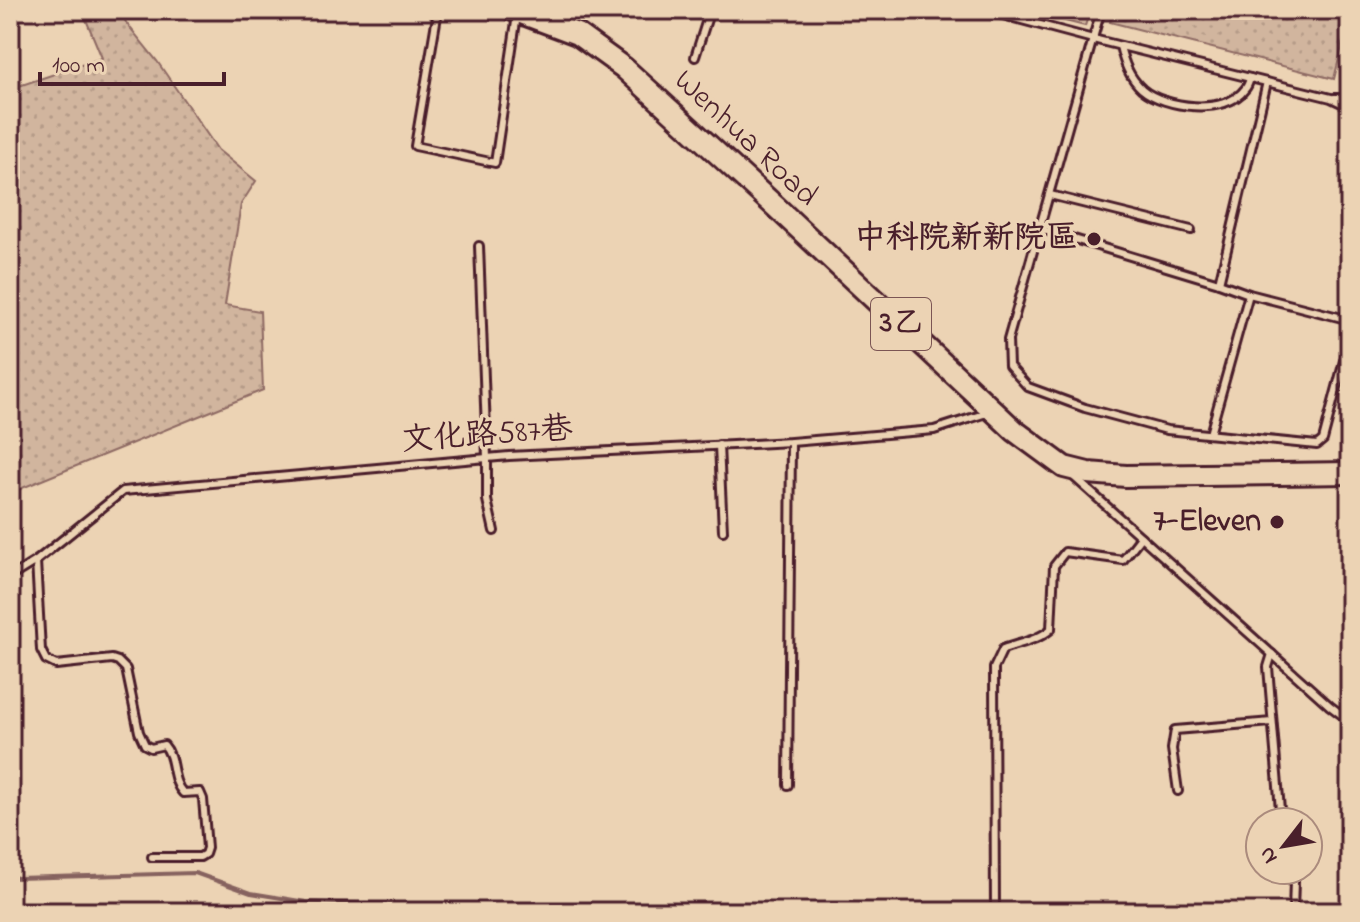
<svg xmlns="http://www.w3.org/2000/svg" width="1360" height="922" viewBox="0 0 1360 922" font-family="'Indie Flower','LXGW WenKai TC',sans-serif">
<defs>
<pattern id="grass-dots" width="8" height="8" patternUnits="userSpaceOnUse" patternTransform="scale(2)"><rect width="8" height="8" fill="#d1b59e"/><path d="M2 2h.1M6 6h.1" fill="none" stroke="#b59b88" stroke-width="1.8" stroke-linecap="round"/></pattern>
</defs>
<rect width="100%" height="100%" fill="#ecd3b4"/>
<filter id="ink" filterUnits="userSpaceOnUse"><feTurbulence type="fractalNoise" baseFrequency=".0125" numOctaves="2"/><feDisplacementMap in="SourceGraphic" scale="16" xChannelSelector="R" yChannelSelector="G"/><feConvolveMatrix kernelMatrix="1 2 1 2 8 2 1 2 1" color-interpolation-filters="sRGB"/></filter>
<g filter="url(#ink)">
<g fill="url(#grass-dots)" stroke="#8e6a64" stroke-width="2">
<polygon points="82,10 119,10 127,24 157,61 218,150 256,181 241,204 225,305 260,311 263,390 10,493 10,89 102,58"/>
<polygon points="1021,10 1090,10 1085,26"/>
<polygon points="1113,10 1350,10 1350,14 1334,79 1110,22"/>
</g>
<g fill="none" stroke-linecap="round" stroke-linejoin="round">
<polyline stroke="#86625e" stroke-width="4" points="10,875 17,878 195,873 251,893 306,902 431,906 455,912"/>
<g stroke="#4a1f2b" stroke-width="12">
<g id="lane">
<polyline points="438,10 415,146 495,163 517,15"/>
<polyline points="984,10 1093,39 1331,98 1350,107"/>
<polyline points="1101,10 1008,340 1009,366 1028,387 1085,408 1167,430 1317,445 1323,440 1346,353 1350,348"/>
<path d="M1120 46C1124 63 1129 77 1142 89 1164 108 1226 116 1245 89 1248 86 1249 82 1250 78"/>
<polyline points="695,57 710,10"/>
<polyline points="1334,98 1350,98"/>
<polyline points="1050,195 1191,230"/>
<polyline points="1041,229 1219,283 1249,294 1350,320"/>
<polyline points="479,246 487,458 487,500 494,531"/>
<polyline points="1219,283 1267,82"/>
<polyline points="1210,434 1249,294"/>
<polyline points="719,445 723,531"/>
<polyline points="1074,477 1330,706 1350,721"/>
<path d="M36 561 41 650 46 660 56 665 112 659 118 661 126 669 139 732 145 745 151 748 164 745C176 758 170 779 183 793L200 792 203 799 207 848 205 854 200 857H152"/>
<polyline points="10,577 36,561 123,491 509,456 791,442 934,430 990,412"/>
<polyline points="1272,654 1268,667 1281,822"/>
<polyline points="788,785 791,442"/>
<polyline points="1178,791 1172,749 1175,730 1272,722"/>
<path d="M995 912 994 668 1003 649C1019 643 1039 640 1051 629L1054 566 1065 552 1123 560 1141 537"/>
<polyline points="1290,912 1293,911 1294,881 1292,870"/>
</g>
</g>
<g stroke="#4a1f2b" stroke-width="26">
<polyline id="primary" points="513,10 577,34 624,68 776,207 1015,431 1064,467 1088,473 1126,476 1350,473"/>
</g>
<use href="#lane" stroke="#ecd3b4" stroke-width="6"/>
<use href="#primary" stroke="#ecd3b4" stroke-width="20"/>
</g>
</g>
<g fill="#4a1f2b" stroke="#ecd3b4" stroke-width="3">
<circle cx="1094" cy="239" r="8"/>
<circle cx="1277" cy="522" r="8"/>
</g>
<g text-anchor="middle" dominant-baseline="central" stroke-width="7" stroke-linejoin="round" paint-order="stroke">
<rect fill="#ecd3b4" stroke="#7b5554" stroke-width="2" x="871" y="298" width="60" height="52" rx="6"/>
<g font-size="30" font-weight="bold" fill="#4a1f2b">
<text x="901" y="324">3乙</text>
</g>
<g font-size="32" fill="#4a1f2b" stroke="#ecd3b4">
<text transform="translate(745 139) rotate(43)">Wenhua Road</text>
<text transform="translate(487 436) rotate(-4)">文化路587巷</text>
</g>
<g font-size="32" font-weight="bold" fill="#4a1f2b" stroke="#ecd3b4" text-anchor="end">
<text x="1078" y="239">中科院新新院區</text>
<text x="1261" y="522">7-Eleven</text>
</g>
</g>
<rect width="1360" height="922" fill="none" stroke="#ecd3b4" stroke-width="40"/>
<rect x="20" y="20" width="1320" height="882" fill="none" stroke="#4a1f2b" stroke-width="3" filter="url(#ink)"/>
<g transform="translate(1284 846) rotate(239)"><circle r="38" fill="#ecd3b4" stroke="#ab8b7d" stroke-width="2"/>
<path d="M0-6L14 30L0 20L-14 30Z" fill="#4a1f2b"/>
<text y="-12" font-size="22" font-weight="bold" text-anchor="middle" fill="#4a1f2b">N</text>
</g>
<path d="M40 72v12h184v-12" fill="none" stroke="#4a1f2b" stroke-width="4"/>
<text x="52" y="72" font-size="24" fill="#4a1f2b" stroke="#ecd3b4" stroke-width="6" paint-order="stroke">100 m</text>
</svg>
